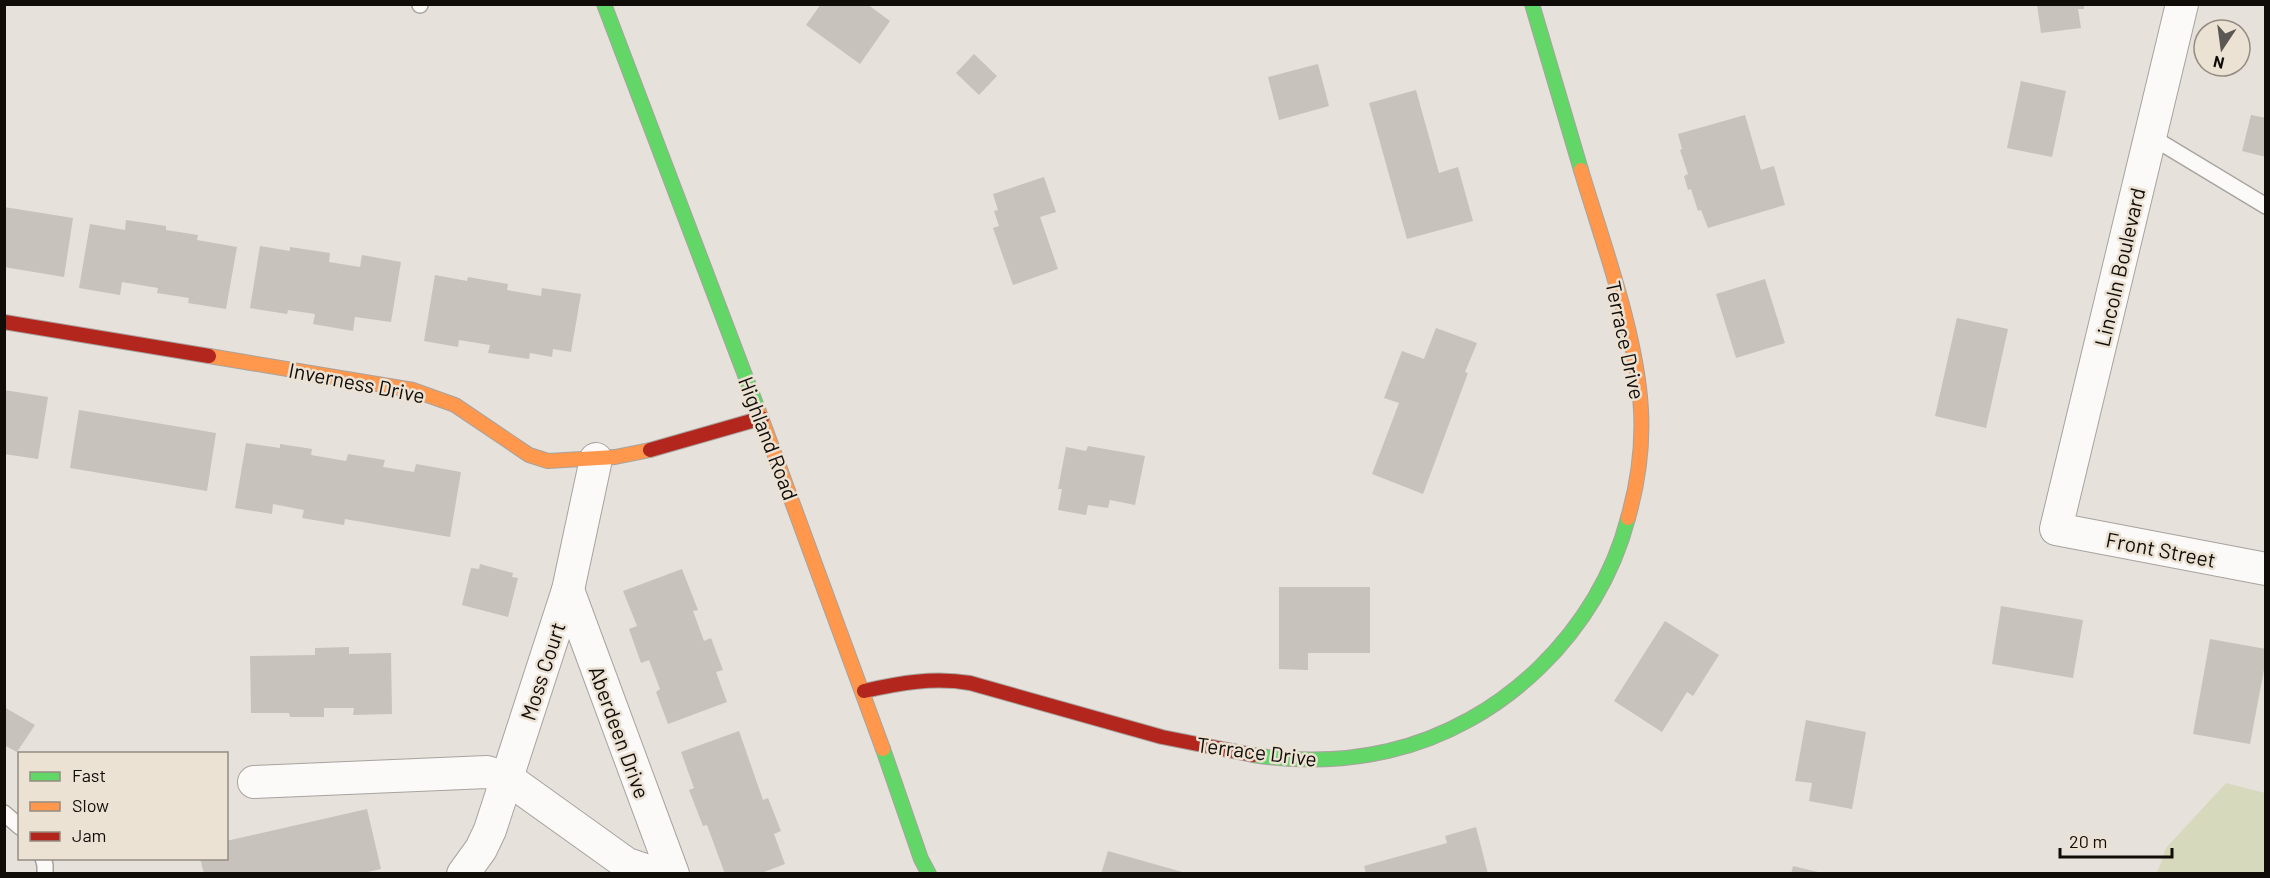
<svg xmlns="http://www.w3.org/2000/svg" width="2270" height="878" viewBox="0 0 2270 878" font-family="Barlow,sans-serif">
<rect width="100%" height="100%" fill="#e6e1da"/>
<polygon fill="#d7d9bc" points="2226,783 2265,793 2265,873 2157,873 2166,848"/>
<g fill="#c7c2bc">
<polygon points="821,4 867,4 890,21 860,64 806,25"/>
<polygon points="2037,4 2084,4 2084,9 2078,9 2081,28 2041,33"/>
<polygon points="974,54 997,76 979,95 956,73"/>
<polygon points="1318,64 1329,106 1279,120 1268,77"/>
<polygon points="2021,81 2066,91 2052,157 2007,148"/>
<polygon points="1416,90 1439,173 1458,167 1473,221 1407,239 1369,103"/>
<polygon points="1745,115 1761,170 1774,166 1785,205 1708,228 1701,210 1698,211 1691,189 1688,190 1684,176 1688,174 1680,150 1682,149 1678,134"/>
<polygon points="2251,115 2266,118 2266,157 2242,151"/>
<polygon points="1044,177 1056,212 1040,217 1058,269 1013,285 993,228 999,226 994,211 998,210 993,194"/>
<polygon points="4,207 73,218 64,277 4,267"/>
<polygon points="126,220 166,226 166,230 198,235 197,240 237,247 226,309 188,303 189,298 157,293 158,288 122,282 120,295 79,288 90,224 125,230"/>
<polygon points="260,246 290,251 290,247 330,253 329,262 360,267 362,255 401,262 391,322 355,317 353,331 313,324 315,314 288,310 287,314 250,308"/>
<polygon points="435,275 467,281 468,277 508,284 507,290 541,296 542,288 581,294 571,352 553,349 552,357 530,353 529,359 488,353 490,345 459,340 458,347 424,341"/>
<polygon points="1765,279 1785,343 1736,358 1716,294"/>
<polygon points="1957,318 2008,329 1986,428 1935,416"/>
<polygon points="1436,328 1477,343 1465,372 1468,373 1423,494 1372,474 1399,403 1384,398 1402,351 1424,359"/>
<polygon points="4,390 48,397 38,459 4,454"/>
<polygon points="79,410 216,433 207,491 70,468"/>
<polygon points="246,443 280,448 280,444 312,449 311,455 346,461 348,454 385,460 383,467 414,472 416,464 461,472 450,537 345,519 344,525 302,518 304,510 273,504 272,514 235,508"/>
<polygon points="1088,446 1145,456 1135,505 1110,500 1108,508 1088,505 1086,515 1058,510 1062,489 1058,489 1066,447 1086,451"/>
<polygon points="480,564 513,573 512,577 518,578 508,617 462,605 471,568 479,569"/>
<polygon points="682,569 698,610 693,611 704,641 711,638 723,670 716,672 727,702 668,724 656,692 660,689 649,660 641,663 629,629 637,626 623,591"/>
<polygon points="1279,587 1370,587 1370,653 1308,653 1308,670 1279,669"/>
<polygon points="2001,606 2083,620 2073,678 1992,664"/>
<polygon points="1665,621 1719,655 1693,696 1687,692 1662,732 1614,701"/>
<polygon points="2210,639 2266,649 2266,659 2250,744 2193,734"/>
<polygon points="349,647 349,654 391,653 392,714 353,715 354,708 324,708 324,717 290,717 289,713 251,713 250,656 315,655 315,648"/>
<polygon points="4,707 35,725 17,752 4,745"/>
<polygon points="1806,720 1866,732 1852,809 1809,801 1812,783 1795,781"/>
<polygon points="739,731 763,800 768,798 781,831 774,834 785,864 759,874 725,874 707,825 703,826 689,790 694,788 681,752"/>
<polygon points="367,809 381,869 359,874 204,874 200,858 226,858 226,841"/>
<polygon points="1476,827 1488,874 1366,874 1364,866 1447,843 1445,836"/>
<polygon points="1108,851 1186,873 1186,874 1101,874"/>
<polygon points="1793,866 1822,873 1822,874 1791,874"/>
</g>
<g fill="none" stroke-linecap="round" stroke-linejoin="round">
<g stroke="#a7a39e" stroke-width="18">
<g id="lane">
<polyline points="420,5 420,4"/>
<polyline points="2150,136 2266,206"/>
<polyline points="4,813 20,827"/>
<polyline points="43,858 45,865 45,874"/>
</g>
</g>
<g stroke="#a7a39e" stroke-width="34">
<g id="street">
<polyline points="2182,4 2056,529 2266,569"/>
<polyline points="568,590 673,874"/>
<polyline points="254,782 487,772 507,778 627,864 657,874"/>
<polyline points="463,874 481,849 490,830 568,590 596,459"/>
</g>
</g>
<g stroke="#a7a39e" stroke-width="16">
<g id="fast">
<polyline points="604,4 759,412"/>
<polyline points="1532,4 1581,170"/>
<polyline points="883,749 921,859 929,874"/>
<path d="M1253 755C1298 762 1344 761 1388 751 1502 725 1599 631 1628 518"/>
</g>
</g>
<g stroke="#a7a39e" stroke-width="16">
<g id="slow">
<path d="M1581 170C1603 244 1637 334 1641 410 1643 447 1638 483 1628 518"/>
<polyline points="209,356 413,390 455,405 529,455 548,461 615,457 650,450"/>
<polyline points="759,412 883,749"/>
</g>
</g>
<g stroke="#a7a39e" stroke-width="16">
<g id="jam">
<polyline points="4,322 209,356"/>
<polyline points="650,450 762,418"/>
<path d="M864 691C900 683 933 677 970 683L1162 737 1253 755"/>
</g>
</g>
<use href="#lane" stroke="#fbfaf9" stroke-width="15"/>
<use href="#street" stroke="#fbfaf9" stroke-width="32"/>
<use href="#fast" stroke="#63d668" stroke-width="14"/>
<use href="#slow" stroke="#ff974d" stroke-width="14"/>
<use href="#jam" stroke="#b3261e" stroke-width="14"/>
</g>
<g text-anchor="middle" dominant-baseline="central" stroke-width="5" stroke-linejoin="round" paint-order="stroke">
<g font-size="21" fill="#100c08" stroke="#ece2d4">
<text transform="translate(2119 267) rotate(-77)">Lincoln Boulevard</text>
<text transform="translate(1626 340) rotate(78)">Terrace Drive</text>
<text transform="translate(357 382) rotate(11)">Inverness Drive</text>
<text transform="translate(769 438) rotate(69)">Highland Road</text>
<text transform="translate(2161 549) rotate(11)">Front Street</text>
<text transform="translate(542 671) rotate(-72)">Moss Court</text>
<text transform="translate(620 732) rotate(70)">Aberdeen Drive</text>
<text transform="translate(1257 751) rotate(7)">Terrace Drive</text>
</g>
</g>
<rect width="2270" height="878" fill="none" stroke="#100c08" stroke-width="12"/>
<rect x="18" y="752" width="210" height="108" fill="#ece2d4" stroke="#948c82" stroke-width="1.5"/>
<rect x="30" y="772" width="30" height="9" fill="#63d668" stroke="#948c82" stroke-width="1.5"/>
<text x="72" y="782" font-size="18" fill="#100c08">Fast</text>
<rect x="30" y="802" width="30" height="9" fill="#ff974d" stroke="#948c82" stroke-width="1.5"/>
<text x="72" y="812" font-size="18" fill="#100c08">Slow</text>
<rect x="30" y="832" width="30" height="9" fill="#b3261e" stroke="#948c82" stroke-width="1.5"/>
<text x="72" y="842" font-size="18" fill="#100c08">Jam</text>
<g transform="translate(2222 48) rotate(193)"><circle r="28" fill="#ece2d4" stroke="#948c82" stroke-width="1.5"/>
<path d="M0-4.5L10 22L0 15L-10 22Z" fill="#5b5752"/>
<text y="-9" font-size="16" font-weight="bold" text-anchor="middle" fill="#100c08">N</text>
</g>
<path d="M2060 848v9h112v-9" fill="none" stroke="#100c08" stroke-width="3"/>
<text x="2069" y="848" font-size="18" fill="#100c08" stroke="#ece2d4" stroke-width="4.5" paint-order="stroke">20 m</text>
</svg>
